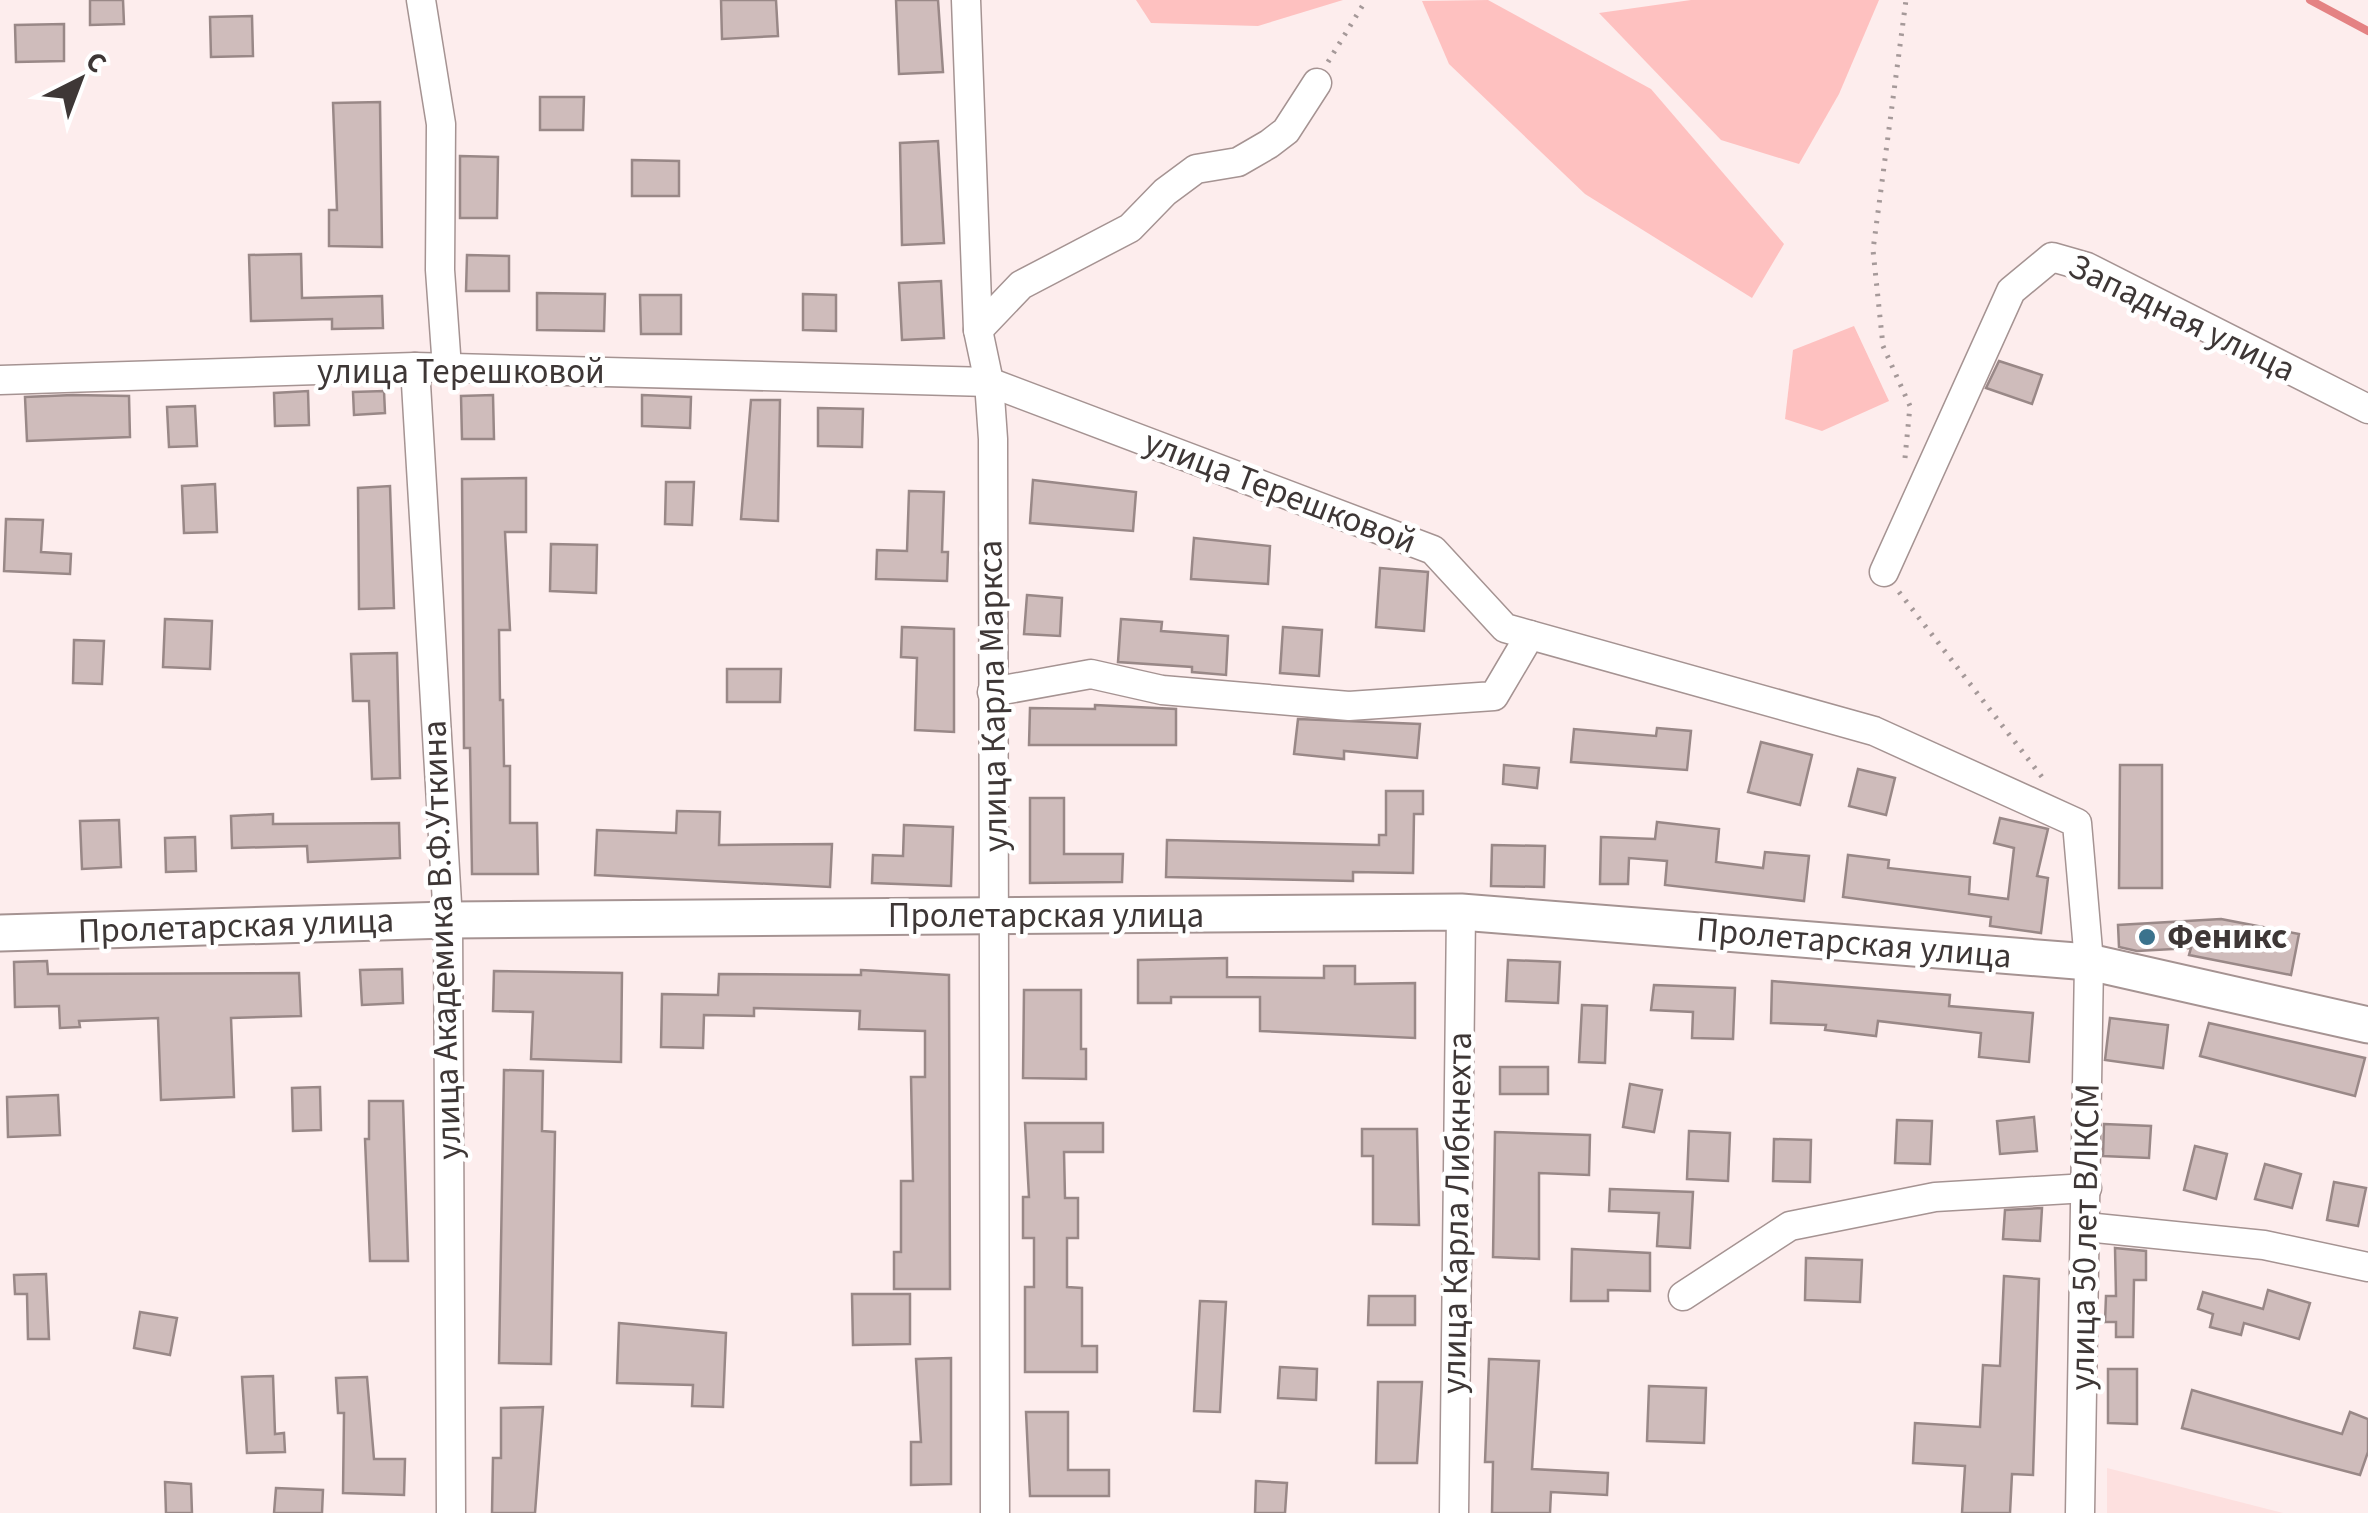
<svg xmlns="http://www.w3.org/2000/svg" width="2368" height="1513" viewBox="0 0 2368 1513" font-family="'Source Sans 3',sans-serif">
<rect width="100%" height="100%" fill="#fdeded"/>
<polygon fill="#fde0df" points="2107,1468 2283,1513 2107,1513"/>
<g fill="#fec1c0">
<polygon points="1136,0 1343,0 1258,26 1151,23"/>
<polygon points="1488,0 1651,89 1784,244 1752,298 1585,194 1449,64 1422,1"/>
<polygon points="1691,0 1879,0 1839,94 1799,164 1721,140 1599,13"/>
<polygon points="1854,326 1889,401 1822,431 1785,419 1793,350"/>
</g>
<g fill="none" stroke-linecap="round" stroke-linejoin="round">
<polyline stroke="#e48283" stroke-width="8" points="2310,0 2368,31"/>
</g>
<g fill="#cfbcbb" stroke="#998887" stroke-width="2.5">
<polygon points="90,0 123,0 124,24 90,25"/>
<polygon points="721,0 776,0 778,36 722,39"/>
<polygon points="896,0 938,0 943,72 899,74"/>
<polygon points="252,16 253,56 211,57 210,17"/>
<polygon points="64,24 64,61 16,62 15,25"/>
<polygon points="540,97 584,97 583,130 540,130"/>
<polygon points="380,102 382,247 329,246 329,210 337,210 333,103"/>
<polygon points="938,141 944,243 902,245 900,143"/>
<polygon points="460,156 498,157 497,218 460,218"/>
<polygon points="632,160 679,161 679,196 632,196"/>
<polygon points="301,254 302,298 382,296 383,328 332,329 332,319 251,321 249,255"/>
<polygon points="467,255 509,256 509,291 466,291"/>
<polygon points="941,281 944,338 902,340 899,283"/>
<polygon points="537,293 605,294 604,331 537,330"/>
<polygon points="803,294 836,295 836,331 803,330"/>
<polygon points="640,295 681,295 681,334 641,334"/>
<polygon points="1999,361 2042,375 2032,404 1986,388"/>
<polygon points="308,391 309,425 275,426 274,393"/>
<polygon points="384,391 385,413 354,415 353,392"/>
<polygon points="73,395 129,396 130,437 27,441 25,397"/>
<polygon points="493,395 494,439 462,439 461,396"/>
<polygon points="642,395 691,397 690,428 642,426"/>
<polygon points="751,400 780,400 778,521 741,519"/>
<polygon points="195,406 197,446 169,447 167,407"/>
<polygon points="818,408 863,409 862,447 818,446"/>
<polygon points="526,478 526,532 505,532 510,630 499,630 500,700 503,700 504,766 510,766 510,823 537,823 538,874 472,874 470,748 464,748 462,479"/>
<polygon points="1033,480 1136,492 1133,531 1030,523"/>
<polygon points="666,482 694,482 692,525 665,524"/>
<polygon points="215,484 217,532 184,533 182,486"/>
<polygon points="390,486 394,608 359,609 358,488"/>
<polygon points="909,491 944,492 942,552 948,552 947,581 876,579 877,550 907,551"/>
<polygon points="6,519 43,520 41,552 71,554 70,574 4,571"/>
<polygon points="1194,538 1270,546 1268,584 1191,579"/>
<polygon points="551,544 597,545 596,593 550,591"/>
<polygon points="1380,568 1428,572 1424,631 1376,627"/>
<polygon points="1027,595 1062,598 1060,636 1024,634"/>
<polygon points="165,619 212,621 210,669 163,667"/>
<polygon points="1121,619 1162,622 1161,631 1228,636 1226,675 1192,672 1192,667 1118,662"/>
<polygon points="902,627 954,629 954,732 915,730 917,658 901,657"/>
<polygon points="1283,627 1322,630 1319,676 1280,673"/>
<polygon points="74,640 104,641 102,684 73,683"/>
<polygon points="397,653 400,778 372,779 369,701 353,701 351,654"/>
<polygon points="727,669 781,669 780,702 727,702"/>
<polygon points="1095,705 1176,709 1176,745 1029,745 1030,708 1095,709"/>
<polygon points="1298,719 1420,724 1417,758 1344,751 1344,759 1294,754"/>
<polygon points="1657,728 1691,731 1687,770 1571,762 1574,729 1656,736"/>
<polygon points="1761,742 1812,755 1800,805 1748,792"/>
<polygon points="1504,765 1539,768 1537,788 1503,784"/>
<polygon points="2120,765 2162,765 2162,888 2119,888"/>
<polygon points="1858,769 1895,778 1886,815 1849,806"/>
<polygon points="1386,791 1423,791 1423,814 1414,814 1413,873 1353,872 1353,881 1166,877 1167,840 1379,845 1379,835 1386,835"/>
<polygon points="1030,798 1064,798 1064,854 1123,854 1122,882 1030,883"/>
<polygon points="677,811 720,812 719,845 832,844 830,887 595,875 597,830 676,833"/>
<polygon points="273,814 273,824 399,823 400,858 308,862 307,846 232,848 231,816"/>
<polygon points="2000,818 2048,829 2037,876 2048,878 2041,933 1990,926 1991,917 1843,897 1848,855 1889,860 1888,868 1970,877 1969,894 2008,899 2014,848 1994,843"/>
<polygon points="119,820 121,867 82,869 80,821"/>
<polygon points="1657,822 1719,829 1716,862 1763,868 1765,852 1809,856 1804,901 1665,885 1667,861 1629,858 1628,884 1600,884 1601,837 1655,839"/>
<polygon points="904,825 953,827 951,886 872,883 873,855 903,856"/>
<polygon points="195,837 196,871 166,872 165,838"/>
<polygon points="1492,845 1545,846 1544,887 1491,886"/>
<polygon points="2221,919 2299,934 2291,975 2189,955 2191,948 2137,951 2119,947 2118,925"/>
<polygon points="1227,958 1227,977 1324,978 1324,966 1355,966 1355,984 1415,983 1415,1038 1260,1031 1260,997 1171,997 1171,1003 1138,1003 1138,960"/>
<polygon points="1508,960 1560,962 1558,1003 1506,1001"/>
<polygon points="47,961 48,974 299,973 301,1016 231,1018 234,1097 161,1100 158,1018 79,1021 80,1027 60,1028 59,1006 15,1007 14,962"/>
<polygon points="402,969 403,1003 362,1005 360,970"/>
<polygon points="861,970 949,975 950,1289 894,1289 894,1252 901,1252 901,1181 913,1181 911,1077 925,1077 925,1031 859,1029 860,1011 754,1008 754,1016 704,1015 703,1048 661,1047 662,994 718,995 719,974 861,975"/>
<polygon points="494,971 622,973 621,1062 531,1059 533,1012 493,1011"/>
<polygon points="1772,981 1950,995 1949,1006 2033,1013 2029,1062 1979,1057 1981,1033 1878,1021 1876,1036 1825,1030 1826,1025 1771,1023"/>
<polygon points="1654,985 1735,988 1733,1039 1692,1038 1693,1012 1651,1010"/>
<polygon points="1024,990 1081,990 1081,1049 1086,1049 1086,1079 1023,1078"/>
<polygon points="1582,1005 1607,1006 1605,1063 1579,1062"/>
<polygon points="2110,1018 2168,1025 2163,1068 2105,1060"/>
<polygon points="2209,1023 2365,1058 2355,1096 2200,1056"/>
<rect x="1500" y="1067" width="48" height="27"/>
<polygon points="504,1070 543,1071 542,1131 555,1132 551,1364 499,1363"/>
<polygon points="1630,1084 1662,1090 1654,1132 1623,1127"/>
<polygon points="320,1087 321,1130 293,1131 292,1088"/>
<polygon points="58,1095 60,1135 8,1137 7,1097"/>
<polygon points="369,1101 403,1101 408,1261 370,1261 365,1139 369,1139"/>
<polygon points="2034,1117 2037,1151 2000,1154 1997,1121"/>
<polygon points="1897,1120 1932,1121 1930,1164 1895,1163"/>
<polygon points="1025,1123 1103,1123 1103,1152 1064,1152 1065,1198 1078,1198 1078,1238 1067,1238 1067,1287 1082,1288 1082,1346 1097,1346 1097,1372 1025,1372 1025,1287 1034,1287 1034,1238 1023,1238 1023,1197 1029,1197"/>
<polygon points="2104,1124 2151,1126 2149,1158 2103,1156"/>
<polygon points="1362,1129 1417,1129 1419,1225 1373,1224 1373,1156 1362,1156"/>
<polygon points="1689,1131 1730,1133 1728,1181 1687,1179"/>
<polygon points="1495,1132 1590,1135 1589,1175 1539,1173 1539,1259 1493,1257"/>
<polygon points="1774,1139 1811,1140 1810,1182 1773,1181"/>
<polygon points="2195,1146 2227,1154 2216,1199 2184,1190"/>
<polygon points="2265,1164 2301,1174 2292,1208 2255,1199"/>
<polygon points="2334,1182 2366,1188 2358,1226 2327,1220"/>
<polygon points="1610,1189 1693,1192 1690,1248 1657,1246 1659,1213 1609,1211"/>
<polygon points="2042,1208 2040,1241 2003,1239 2005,1210"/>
<polygon points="2115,1248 2146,1251 2146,1280 2134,1280 2133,1337 2116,1337 2116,1322 2105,1322 2106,1296 2116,1296"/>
<polygon points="1572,1249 1650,1253 1650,1291 1608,1290 1608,1301 1571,1301"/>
<polygon points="1806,1258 1862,1260 1860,1302 1805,1300"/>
<polygon points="46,1274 49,1339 28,1339 27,1294 15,1294 14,1275"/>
<polygon points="2004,1276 2039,1279 2033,1475 2012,1474 2010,1513 1962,1513 1965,1466 1913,1463 1915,1423 1980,1427 1983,1365 2000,1366"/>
<polygon points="2268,1290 2310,1303 2299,1339 2244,1323 2241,1335 2210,1327 2213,1314 2198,1309 2203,1292 2263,1309"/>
<polygon points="852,1294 910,1294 910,1344 853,1345"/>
<polygon points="1369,1296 1415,1296 1415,1325 1368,1325"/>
<polygon points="1200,1301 1226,1302 1220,1412 1194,1411"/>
<polygon points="140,1312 177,1318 170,1355 134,1348"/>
<polygon points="619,1323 726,1333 723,1407 692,1406 693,1385 617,1383"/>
<polygon points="951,1358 951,1484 911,1485 911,1442 921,1442 916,1359"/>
<polygon points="1489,1359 1539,1361 1532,1469 1608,1473 1607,1495 1551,1492 1550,1513 1492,1513 1493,1462 1485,1462"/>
<polygon points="1280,1367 1317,1369 1316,1400 1278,1398"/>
<polygon points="2108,1369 2137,1369 2137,1424 2108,1423"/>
<polygon points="273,1376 275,1434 284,1433 285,1452 247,1453 242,1377"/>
<polygon points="367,1377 374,1459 405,1459 404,1495 343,1493 344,1413 338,1413 336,1378"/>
<polygon points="1378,1382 1422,1382 1417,1463 1376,1463"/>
<polygon points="1649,1386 1706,1388 1704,1443 1647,1441"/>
<polygon points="2192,1390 2342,1434 2350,1412 2368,1419 2368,1452 2360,1475 2182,1428"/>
<polygon points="543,1407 535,1513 492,1513 493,1458 501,1458 501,1408"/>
<polygon points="1026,1412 1068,1412 1068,1470 1109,1470 1109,1496 1030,1496"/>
<polygon points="1256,1481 1287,1483 1285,1513 1255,1513"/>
<polygon points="165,1482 191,1484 192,1513 166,1513"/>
<polygon points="276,1488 323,1490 322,1513 274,1513"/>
</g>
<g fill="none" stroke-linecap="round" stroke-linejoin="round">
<g stroke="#a59392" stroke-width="31">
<g id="minor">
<polyline points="421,0 441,124 440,270 447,368"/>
<polyline points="966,0 978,330 989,382 993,439 995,1513"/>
<polyline points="978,330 1021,285 1130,228 1165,192 1196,169 1238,162 1269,144 1286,131 1317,83"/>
<polyline points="415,367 448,920 451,1513"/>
<polyline points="0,380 415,367 989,382 1433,550 1505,628 1874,731 2077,823 2089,962 2080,1513"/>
<polyline points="1884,572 2011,291 2052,257 2087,267 2368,409"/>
<polyline points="992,692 1091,674 1162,690 1349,706 1494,696 1530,635"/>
<polyline points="2086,1227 2264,1245 2368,1267"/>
<polyline points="1683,1296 1790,1226 1935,1197 2087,1188"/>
<polyline points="1454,1513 1461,912"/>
</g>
</g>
<g stroke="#a59392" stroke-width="39">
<polyline id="major" points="0,933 448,920 1461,912 2089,962 2368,1025"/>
</g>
<g stroke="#a59999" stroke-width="5" stroke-dasharray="2.5 8" stroke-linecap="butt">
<polyline points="1328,62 1366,0"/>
<polyline points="1905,458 1910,406 1883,346 1873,250 1906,0"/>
<polyline points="1899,592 2042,777"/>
</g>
<use href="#minor" stroke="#fff" stroke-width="28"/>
<use href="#major" stroke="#fff" stroke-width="35"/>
</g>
<circle fill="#3b738d" stroke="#fff" stroke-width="4" cx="2147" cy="937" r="10"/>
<g text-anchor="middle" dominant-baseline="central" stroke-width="9" stroke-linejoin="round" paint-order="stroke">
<g font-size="35" fill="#3e3736" stroke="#fff">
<text transform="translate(2182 318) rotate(26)">Западная улица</text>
<text x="461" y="372">улица Терешковой</text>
<text transform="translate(1280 492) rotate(21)">улица Терешковой</text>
<text transform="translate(993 696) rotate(-91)">улица Карла Маркса</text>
<text x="1046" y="916">Пролетарская улица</text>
<text transform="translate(236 926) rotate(-2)">Пролетарская улица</text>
<text transform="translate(442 940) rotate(-92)">улица Академика В.Ф.Уткина</text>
<text transform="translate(1854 943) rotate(5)">Пролетарская улица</text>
<text transform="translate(1457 1213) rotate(-89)">улица Карла Либкнехта</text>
<text transform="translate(2085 1237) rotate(-89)">улица 50 лет ВЛКСМ</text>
</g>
<g font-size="35" font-weight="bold" fill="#3e3736" stroke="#fff" text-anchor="start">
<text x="2167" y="937">Феникс</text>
</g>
</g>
<g transform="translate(80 80) rotate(42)" stroke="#ffffff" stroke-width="8" paint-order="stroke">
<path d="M0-8L18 38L0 25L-18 38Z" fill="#3e3736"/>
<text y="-15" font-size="28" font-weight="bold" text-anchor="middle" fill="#3e3736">С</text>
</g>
</svg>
